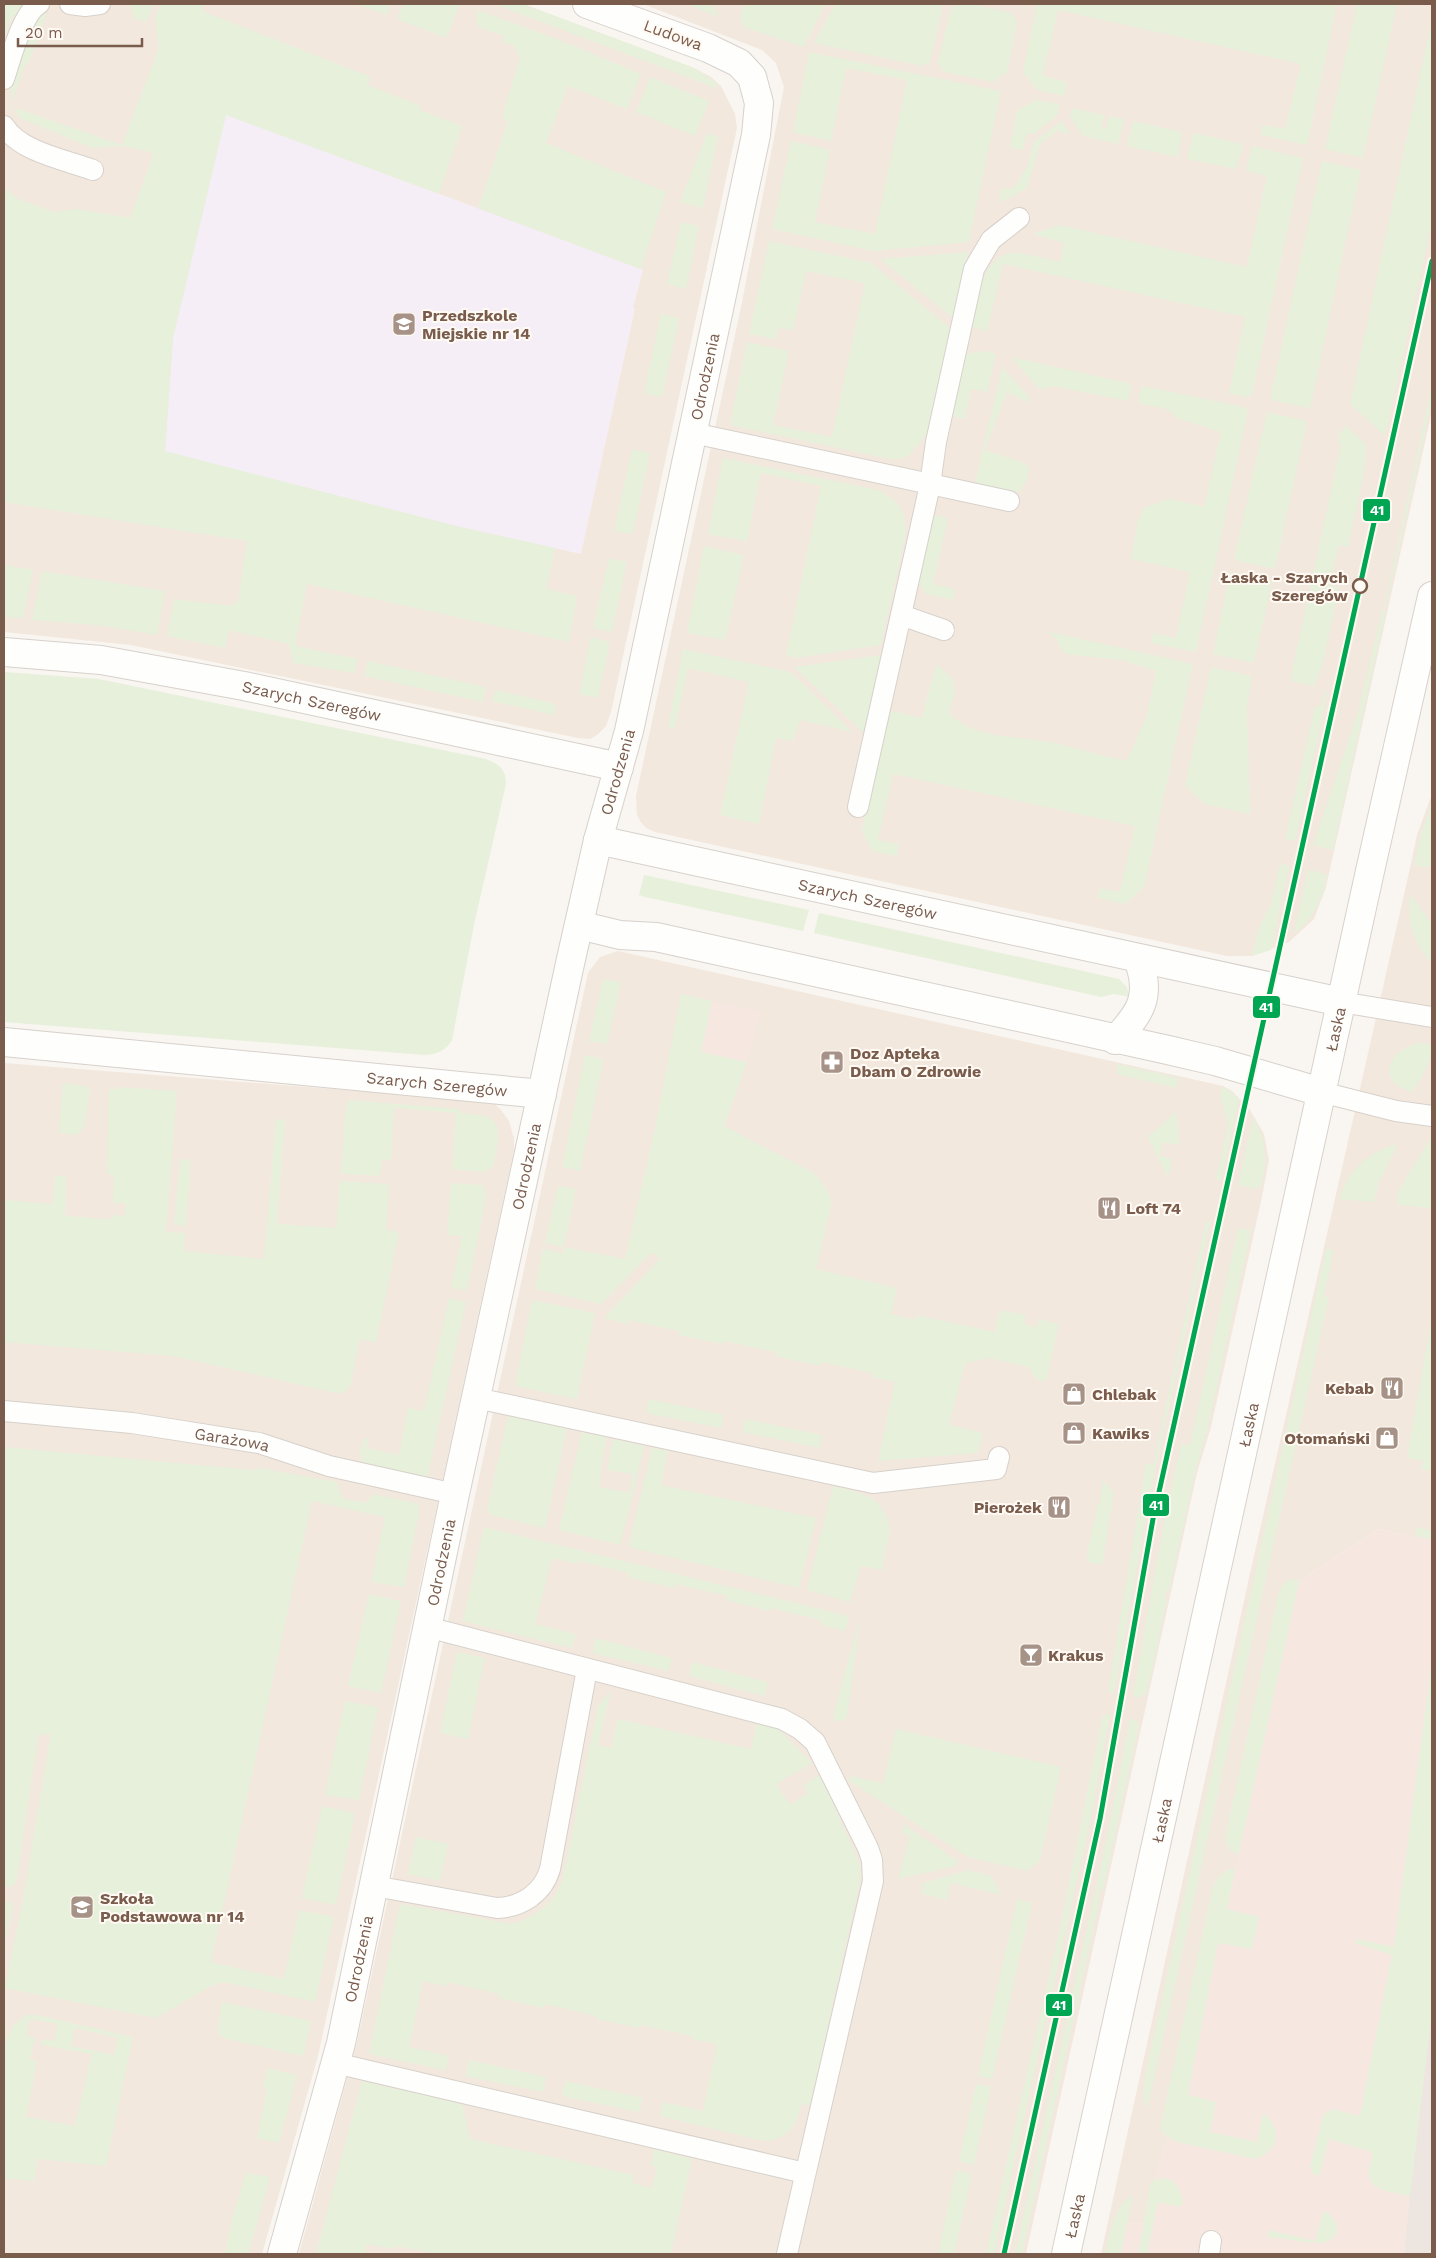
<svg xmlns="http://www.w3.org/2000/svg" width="1436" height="2258" viewBox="0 0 1436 2258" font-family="'Work Sans',sans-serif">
<rect width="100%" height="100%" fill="#f9f5f0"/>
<g fill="#f2e8de">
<polygon points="4,4 523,4 694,68 711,77 721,86 735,114 737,128 611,712 606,726 597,735 590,739 578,738 131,645 4,632"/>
<polygon points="643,4 1432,4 1432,411 1326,887 1314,919 1289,942 1252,956 1227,956 655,832 646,828 640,821 637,815 636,796 741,307 784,87 776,63 762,50"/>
<polygon points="1432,794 1432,1540 1378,1529 1299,1581 1227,1909 1144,2224 1129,2222 1121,2254 1101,2254 1249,1578 1410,868 1417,835"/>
<polygon points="618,951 1223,1086 1232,1091 1250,1110 1264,1134 1269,1160 1262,1197 1211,1427 1197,1473 1026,2254 299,2254 357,2042 588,973 600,957"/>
<polygon points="4,1063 485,1101 494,1103 501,1110 509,1121 514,1138 514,1150 318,2056 262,2254 4,2254"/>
</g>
<g fill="#f6e8e1">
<polygon points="712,1001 760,1011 748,1062 701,1052"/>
<polygon points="1378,1529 1432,1540 1432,2011 1404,2254 1121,2254 1128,2221 1144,2224 1227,1909 1299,1581"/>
</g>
<polygon fill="#ede5e0" points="1432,2010 1432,2254 1404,2254 1410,2196"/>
<polygon fill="#f6eef6" points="226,114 643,270 633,308 635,309 581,554 460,527 165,452 173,338"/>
<g fill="#e7f0db" fill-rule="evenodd">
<polygon points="4,4 23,4 9,23 4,39"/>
<polygon points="130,4 154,4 146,22 134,18"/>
<polygon points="160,4 205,4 202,11 371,77 367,85 419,105 422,111 462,126 439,194 226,115 173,338 165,451 460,527 555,548 546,589 577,596 569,642 307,584 295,646 358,659 354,673 293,663 289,644 229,630 225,648 167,636 174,599 233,606 235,602 238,602 247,541 4,502 4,188 18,199 55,212 77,209 130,218 154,153 124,146 92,148 20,118 13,107 122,145 159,48 155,18"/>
<polygon points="356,4 391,4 387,15"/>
<polygon points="403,4 453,4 459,6 446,38 397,19"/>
<polygon points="494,4 523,4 694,68 717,83 716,88"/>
<polygon points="686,4 712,4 719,17"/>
<polygon points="744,4 825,4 804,47 744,27 740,19"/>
<polygon points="835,4 943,4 930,62 923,66 814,43"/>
<polygon points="956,4 973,4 1011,13 1017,22 1007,72 993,82 944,72 938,63 951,9"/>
<polygon points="1037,4 1337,4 1307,145 1261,135 1263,125 1285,129 1301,64 1058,10 1043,76 1067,82 1064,96 1037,90 1023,72"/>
<polygon points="1357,4 1397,4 1363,158 1325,149"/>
<path d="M48 8 29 63 26 62 12 101C6 82 32 19 48 8Z"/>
<polygon points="478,10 557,39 641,74 627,109 568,86 546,143 666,192 641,269 478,208 508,121 502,118 520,57 514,46 502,42 504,36 478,27 476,16"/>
<polygon points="1432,19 1432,222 1385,436 1350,404"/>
<polygon points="809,52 1001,91 969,242 873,251 772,229 791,141 830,150 815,222 875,234 907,80 846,68 831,141 793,132"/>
<polygon points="650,77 709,101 695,136 636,112"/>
<polygon points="1036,100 1060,104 1057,115 1034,134 1027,133 1023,150 1010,148 1017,111"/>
<polygon points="1072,108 1104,115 1101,129 1106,129 1109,116 1124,119 1118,144 1083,136 1070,117"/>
<polygon points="1062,121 1070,134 1057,131 1040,144 1027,188 1008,199 999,202 1001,189 1013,188 1028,166 1034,142"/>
<polygon points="1133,121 1182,132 1178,157 1127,146"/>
<polygon points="707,133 718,137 703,208 680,202"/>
<polygon points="1193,133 1243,144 1236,169 1187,159"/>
<path d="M1252 146 1303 158 1252 395 1247 397 1229 393 1245 317 1003 264 987 331 971 327C977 301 981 250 1019 253 1032 255 1047 259 1060 262L1064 243 1033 234 1059 225 1247 267 1267 176 1246 171Z"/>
<polygon points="1322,161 1361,170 1310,408 1270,400"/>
<polygon points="681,222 699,226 686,289 667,284"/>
<polygon points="769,241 871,263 950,328 926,435 908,456 900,459 890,459 730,425 747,342 789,351 773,425 832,437 865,283 806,271 793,330 779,328 776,339 749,334"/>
<polygon points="968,252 953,318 880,259"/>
<polygon points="661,314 679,318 662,397 644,393"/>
<polygon points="984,351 996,354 987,392 971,389 965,419 952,416 965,354"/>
<polygon points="1011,357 1132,384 1128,401 1052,386 1040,390"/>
<polygon points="1002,367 1030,398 1025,402 1007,392 985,450 1024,463 1029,467 1027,479 1020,491 1012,493 975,484"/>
<polygon points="1432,385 1432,400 1386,606 1384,606"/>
<polygon points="1142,386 1244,407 1248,411 1196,652 1151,643 1153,633 1176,638 1190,572 1131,559 1138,520 1145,507 1170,499 1204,507 1221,432 1177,418 1167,409 1138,403"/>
<polygon points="1267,412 1307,421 1275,569 1234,560"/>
<polygon points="1345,425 1367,445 1364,472 1348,547 1339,545 1330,585 1339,588 1322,666 1314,686 1290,681 1341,445 1338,442 1340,432 1345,429"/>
<polygon points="632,449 650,453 633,534 614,531"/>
<path d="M723 458 878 490C901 502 907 512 905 538L881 645 796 658 786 656 821 486 761 473 747 541 708 534Z"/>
<polygon points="935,515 948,518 933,584 955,589 953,600 926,594 917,579 931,522"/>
<polygon points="704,546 744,555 725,640 687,633"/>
<polygon points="609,558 627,562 612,632 593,628"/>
<polygon points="4,565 33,570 23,618 4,617"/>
<polygon points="42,571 165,591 157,635 97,625 32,620"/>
<polygon points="1230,573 1272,582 1254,663 1213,654"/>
<polygon points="1382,610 1386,610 1333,850 1313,845 1358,712"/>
<path d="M1046 631 1193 664 1144 887 1126 904 1097 898 1100 888 1120 892 1135 826 893 774 878 840 899 844 897 856 872 851 862 831 888 710 922 718 936 664 953 679 955 693 949 713C977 741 1019 735 1055 743 1079 749 1103 756 1127 761L1147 715 1156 671 1122 660 1065 654 1056 639Z"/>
<polygon points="591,637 610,642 598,698 579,694"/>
<polygon points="683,649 791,672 852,732 800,720 793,741 776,738 759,824 720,815 749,682 688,668 675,728 668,727"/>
<polygon points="882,655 865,734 794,667"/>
<polygon points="368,661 486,687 483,702 364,676"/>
<polygon points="1211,667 1252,676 1247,707 1250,814 1204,804 1185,785"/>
<path d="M4 672 99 679 486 759C499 764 506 769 506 784L474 925 452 1040C445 1051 438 1054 425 1055L4 1022Z"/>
<polygon points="496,690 556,704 554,715 492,701"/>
<polygon points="1325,691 1328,692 1295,841 1285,839 1315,706 1321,707"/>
<polygon points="1432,803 1432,865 1425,867 1414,865 1421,834"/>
<polygon points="1280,864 1289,866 1271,950 1252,956 1259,927 1271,904"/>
<path d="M1308 870 1327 874C1324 896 1313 920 1294 934Z"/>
<polygon points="644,875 809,910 803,931 645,897 639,895"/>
<path d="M1410 894 1432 924V964C1413 941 1407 924 1410 894Z"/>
<polygon points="819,913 1119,979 1127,987 1129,997 1114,994 1101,997 814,933"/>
<polygon points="603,979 621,982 607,1044 589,1041"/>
<polygon points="681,994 712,1001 701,1052 747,1062 724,1126 814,1173 827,1189 832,1202 816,1269 897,1288 891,1314 915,1320 916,1315 995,1332 1000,1310 1026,1315 1024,1324 1037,1327 1039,1319 1059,1324 1046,1381 1037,1380 1029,1367 989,1358 965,1363 949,1425 983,1433 978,1453 878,1461 895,1382 872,1377 872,1373 821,1362 820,1366 775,1356 775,1352 724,1341 723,1344 678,1335 679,1331 629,1320 628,1324 604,1318 660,1259 652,1252 601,1304 535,1289 543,1249 563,1253 564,1247 545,1243 558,1186 576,1189 564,1247 625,1259 655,1129"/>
<path d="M1418 1043 1432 1044C1432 1062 1421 1078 1412 1092 1376 1082 1387 1051 1418 1043Z"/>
<polygon points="585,1055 604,1059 580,1171 562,1167"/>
<polygon points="1118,1064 1178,1078 1176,1088 1116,1074"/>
<polygon points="63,1083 90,1087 85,1126 77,1135 59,1133"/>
<polygon points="1223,1086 1239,1098 1221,1180 1216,1179 1228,1125 1220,1095"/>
<polygon points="118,1087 177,1091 166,1232 185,1233 184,1251 264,1259 276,1119 285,1120 277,1224 336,1228 340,1181 389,1184 386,1230 399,1232 376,1342 360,1339 350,1387 341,1394 173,1356 4,1342 4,1200 53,1204 55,1176 66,1176 65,1216 111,1219 112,1215 125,1216 126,1204 113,1203 114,1175 107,1174 109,1089 118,1090"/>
<path d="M349 1100 460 1109V1113C468 1114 477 1114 485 1116 506 1122 496 1152 493 1167L484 1172 452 1169 456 1113 394 1108 391 1160 382 1159 380 1176 341 1174 346 1105Z"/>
<polygon points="1176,1112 1180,1145 1163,1142 1160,1156 1172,1159 1169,1175 1166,1174 1148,1137"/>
<path d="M1253 1118C1267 1139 1267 1162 1261 1186L1256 1189 1238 1185Z"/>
<polygon points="1431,1137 1432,1137 1432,1208 1397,1205 1398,1192"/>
<path d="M1398 1144 1379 1182 1374 1202 1340 1199C1346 1171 1371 1150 1398 1144Z"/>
<polygon points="180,1159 191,1160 186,1226 174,1225"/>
<polygon points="451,1183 482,1185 487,1194 467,1291 451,1288 462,1236 447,1235"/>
<polygon points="1206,1221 1210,1222 1152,1484 1114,1693 1108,1692 1146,1463 1153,1465"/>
<polygon points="1238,1228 1251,1230 1208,1427 1195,1473 1169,1591 1166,1592 1164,1599 1167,1600 1147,1692 1139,1698 1133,1696 1164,1523 1181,1444 1190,1445"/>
<polygon points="1326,1249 1334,1250 1324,1296 1329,1297 1147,2110 1144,2100 1144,2081"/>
<polygon points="449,1298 466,1302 427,1478 366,1464 361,1459 360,1450 364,1438 369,1438 367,1448 399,1455 408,1408 424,1411"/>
<polygon points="532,1300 595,1313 577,1399 515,1386"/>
<polygon points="1432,1315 1432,1471 1421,1469 1423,1461 1407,1458"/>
<polygon points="649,1399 724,1415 721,1428 646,1413"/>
<polygon points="508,1416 567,1428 545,1528 491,1515 487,1510"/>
<polygon points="745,1419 822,1435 820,1448 742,1432"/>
<polygon points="582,1432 606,1437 599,1487 629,1493 633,1474 607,1470 613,1439 644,1446 620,1545 559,1530"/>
<polygon points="4,1447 254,1470 260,1468 337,1482 342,1498 366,1503 374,1494 418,1504 419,1513 404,1587 371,1582 385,1517 312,1501 211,1962 284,1979 299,1910 334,1917 315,2002 224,1982 209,1987 156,2018 5,1988 23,1900 51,1734 38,1735 17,1879 14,1885 4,1888"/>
<polygon points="652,1448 668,1450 661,1485 816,1518 799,1588 629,1547"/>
<polygon points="1103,1480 1114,1493 1102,1565 1087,1562 1087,1554 1098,1504 1100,1504"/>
<path d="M833 1486C861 1492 886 1497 890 1530L882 1570 861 1566 850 1602 807 1590Z"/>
<polygon points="484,1527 849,1616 845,1631 821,1625 821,1620 771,1608 769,1611 726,1600 727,1596 676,1584 674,1588 628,1577 628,1573 579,1561 578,1564 552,1558 535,1624 576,1634 572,1648 463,1621"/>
<polygon points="1417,1527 1432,1531 1432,1540 1416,1536"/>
<polygon points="1297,1579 1299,1581 1239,1854 1229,1849 1225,1838 1278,1596 1280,1589 1288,1580"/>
<polygon points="369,1594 401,1601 381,1693 348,1686"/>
<polygon points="861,1615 847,1717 841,1721 834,1721 834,1712"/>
<polygon points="595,1638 672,1658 669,1671 593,1653"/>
<polygon points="457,1652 485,1658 468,1739 440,1733"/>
<path d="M1432 1660V2010L1410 2196C1398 2193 1371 2192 1369 2176 1368 2168 1372 2159 1372 2152L1329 2139 1319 2177 1313 2173 1310 2167 1323 2115 1332 2109 1360 2116 1392 1955 1355 1943 1356 1939 1394 1947Z"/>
<polygon points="692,1662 768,1682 764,1696 689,1676"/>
<path d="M611 1691 598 1745 611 1748 618 1719 751 1749 757 1723 779 1730 812 1763 776 1784 790 1805 808 1793 803 1785 820 1775 859 1862 861 1869 859 1885 810 2105 801 2104C798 2127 783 2144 759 2140L660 2116 663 2102 703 2111 717 2044 692 2039V2036L641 2025 640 2028 596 2019V2016L545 2004 544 2008 499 1998V1994L448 1982 447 1986 423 1981 409 2047 449 2056 445 2070 369 2054 400 1904 511 1924C535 1917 552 1905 562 1882L598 1706Z"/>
<polygon points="345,1701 378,1707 359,1800 325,1795"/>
<polygon points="1103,1714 1110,1715 1092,1812 994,2254 986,2254 1062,1919"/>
<polygon points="1130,1719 1135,1720 1139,1725 1103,1890 1100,1891 1098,1898 1100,1899 1022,2254 1015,2254 1107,1838"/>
<polygon points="896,1729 1061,1767 1040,1860 1027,1871 968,1857 849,1781 850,1776 883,1783"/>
<polygon points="322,1806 355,1813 336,1905 302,1898"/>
<polygon points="903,1824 958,1861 956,1866 898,1879 910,1836 902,1833"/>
<polygon points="416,1837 448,1844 440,1881 408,1874"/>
<path d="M1229 1869H1235L1227 1909 1259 1917 1252 1949 1218 1943 1188 2095 1216 2102 1210 2132 1257 2142 1263 2113C1284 2129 1279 2151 1255 2159L1177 2142 1166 2136 1160 2129 1213 1887 1219 1876Z"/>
<polygon points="968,1870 991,1876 1002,1895 951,1883 947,1900 921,1894 923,1883"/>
<polygon points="1017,1899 1032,1903 992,2079 978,2076"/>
<polygon points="4,1901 9,1902 13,1908 4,1945"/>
<polygon points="222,2002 311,2021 303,2056 223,2038 217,2032"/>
<path d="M26 2015H37L133 2037 106 2166 38 2159 34 2181 4 2178V2048L13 2025ZM30 2019 58 2024 54 2041 42 2039 41 2045 92 2054 75 2126 26 2117 37 2061 30 2059 35 2038 26 2036ZM75 2028 118 2038 114 2055 71 2046Z"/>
<polygon points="469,2060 546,2077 543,2092 465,2076"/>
<polygon points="267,2068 297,2075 279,2143 257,2138 267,2089 263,2087"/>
<polygon points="362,2081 462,2104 470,2139 634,2175 632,2183 652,2188 657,2168 651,2166 654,2149 692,2159 671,2254 440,2254 395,2246 394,2249 367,2244 365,2254 316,2254"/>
<polygon points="565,2081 643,2098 639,2112 562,2096"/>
<polygon points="976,2084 991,2087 974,2165 959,2161"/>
<polygon points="956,2170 972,2174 954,2254 938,2254"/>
<polygon points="246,2173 270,2177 248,2254 225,2254 232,2219"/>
<path d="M1162 2178C1176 2178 1181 2190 1183 2203L1180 2207 1158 2202 1147 2254H1138L1151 2182Z"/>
<path d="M1133 2195 1121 2254H1105C1110 2233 1113 2207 1133 2195Z"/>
<path d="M1323 2211 1329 2214 1337 2224C1340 2258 1288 2235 1267 2238L1269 2230 1315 2241Z"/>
</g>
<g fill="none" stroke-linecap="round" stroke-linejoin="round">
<g stroke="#d7d1cb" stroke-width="22">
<g id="lane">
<polyline points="70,4 85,6 100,4"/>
<path d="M4 79C10 61 22 13 39 4"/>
<path d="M4 126C20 152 66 160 93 170"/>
<polyline points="693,433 1009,501"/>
<polyline points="901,615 944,630"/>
<polyline points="858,807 930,485 936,442 974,269 991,240 1019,218"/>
<polyline points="1341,1002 1432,1017"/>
<polyline points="1321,1092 1396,1111 1432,1116"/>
<polyline points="476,1398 873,1483 996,1469 999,1457"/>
<path id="s1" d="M4 1411 132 1423 259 1443 329 1466 455 1494"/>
<polyline points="427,1627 782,1719 800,1729 815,1742 868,1848 872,1860 873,1881 787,2254"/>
<path d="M374 1886 497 1908C522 1907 543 1893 550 1869L587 1669"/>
<polyline points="335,2063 805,2173"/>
<polyline points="1209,2254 1211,2241"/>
</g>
</g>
<g stroke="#d7d1cb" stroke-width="30">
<g id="street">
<path id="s2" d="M4 652 101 660 244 686 619 767"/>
<path id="s3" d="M598 840 1341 1002"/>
<polyline points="579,925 620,935 656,937 1168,1050 1215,1061 1321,1092"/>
<path d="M1115 1040C1141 1013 1152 996 1138 959"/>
<path id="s4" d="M4 1042 542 1094"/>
<path id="s5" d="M282 2254 341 2043 455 1494 571 959 598 840 629 731 756 135 759 103 752 77 739 63 708 48 587 4"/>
</g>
</g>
<g stroke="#d9d2cb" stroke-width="30">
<g id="secondary">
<path id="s6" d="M1066 2254 1370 871 1432 596"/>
</g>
</g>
<use href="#lane" stroke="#fefefd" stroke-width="20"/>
<use href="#street" stroke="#fefefd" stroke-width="28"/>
<use href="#secondary" stroke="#fefefd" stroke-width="28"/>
<g stroke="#fffaf3" stroke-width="9">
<polyline id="tram-1" points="1004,2254 1100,1819 1153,1519 1432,261"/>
</g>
<use href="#tram-1" stroke="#00a651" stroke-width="5"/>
</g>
<defs>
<g id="school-square" transform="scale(1.25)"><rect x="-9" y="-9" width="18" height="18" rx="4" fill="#a69286" stroke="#fffaf3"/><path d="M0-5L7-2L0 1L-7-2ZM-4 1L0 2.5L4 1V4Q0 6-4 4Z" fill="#fff"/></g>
<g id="pharmacy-square" transform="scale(1.25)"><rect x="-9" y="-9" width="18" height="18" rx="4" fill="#a69286" stroke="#fffaf3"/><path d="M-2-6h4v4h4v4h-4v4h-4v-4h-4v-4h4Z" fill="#fff"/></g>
<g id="restaurant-square" transform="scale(1.25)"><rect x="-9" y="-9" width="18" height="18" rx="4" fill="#a69286" stroke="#fffaf3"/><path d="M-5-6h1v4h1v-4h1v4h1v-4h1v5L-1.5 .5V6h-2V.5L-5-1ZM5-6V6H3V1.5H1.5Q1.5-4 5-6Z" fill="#fff"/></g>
<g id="shop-square" transform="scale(1.25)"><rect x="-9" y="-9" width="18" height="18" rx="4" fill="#a69286" stroke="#fffaf3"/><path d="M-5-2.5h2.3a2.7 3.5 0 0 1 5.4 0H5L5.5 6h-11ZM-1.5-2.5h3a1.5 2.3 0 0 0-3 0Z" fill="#fff"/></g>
<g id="bar-square" transform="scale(1.25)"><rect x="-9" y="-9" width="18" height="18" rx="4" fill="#a69286" stroke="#fffaf3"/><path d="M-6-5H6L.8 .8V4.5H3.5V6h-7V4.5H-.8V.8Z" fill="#fff"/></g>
</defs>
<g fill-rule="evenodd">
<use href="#school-square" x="404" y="324"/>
<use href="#pharmacy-square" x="832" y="1062"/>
<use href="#restaurant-square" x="1109" y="1208"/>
<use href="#restaurant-square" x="1392" y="1388"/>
<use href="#shop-square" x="1074" y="1394"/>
<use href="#shop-square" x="1074" y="1433"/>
<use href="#shop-square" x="1387" y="1438"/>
<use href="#restaurant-square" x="1059" y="1507"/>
<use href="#bar-square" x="1031" y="1655"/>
<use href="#school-square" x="82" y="1907"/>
</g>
<circle fill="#fffaf3" stroke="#7a5c4d" stroke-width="2.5" cx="1360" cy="586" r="7"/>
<g text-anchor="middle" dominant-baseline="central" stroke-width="4" stroke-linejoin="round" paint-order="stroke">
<g font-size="16" fill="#7a5c4d" stroke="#fffaf3">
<text transform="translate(673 35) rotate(20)">Ludowa</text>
<text stroke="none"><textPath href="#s5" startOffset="1925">Odrodzenia</textPath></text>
<text stroke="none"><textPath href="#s2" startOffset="312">Szarych Szeregów</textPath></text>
<text stroke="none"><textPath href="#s5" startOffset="1520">Odrodzenia</textPath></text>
<text stroke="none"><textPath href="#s3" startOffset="276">Szarych Szeregów</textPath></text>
<text stroke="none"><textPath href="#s6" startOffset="1254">Łaska</textPath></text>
<text stroke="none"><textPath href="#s4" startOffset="435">Szarych Szeregów</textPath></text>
<text stroke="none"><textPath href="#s5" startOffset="1115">Odrodzenia</textPath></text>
<text stroke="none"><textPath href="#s6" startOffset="849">Łaska</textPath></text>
<text stroke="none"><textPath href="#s1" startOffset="230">Garażowa</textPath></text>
<text stroke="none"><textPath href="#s5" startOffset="710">Odrodzenia</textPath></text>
<text stroke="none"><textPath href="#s6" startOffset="444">Łaska</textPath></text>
<text stroke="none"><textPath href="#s5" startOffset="305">Odrodzenia</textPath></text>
<text stroke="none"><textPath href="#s6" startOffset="39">Łaska</textPath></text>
</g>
<g font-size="16" font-weight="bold" fill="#7a5c4d" stroke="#fffaf3" text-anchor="start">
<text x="422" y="315">Przedszkole<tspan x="422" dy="18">Miejskie nr 14</tspan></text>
<text x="850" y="1053">Doz Apteka<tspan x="850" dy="18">Dbam O Zdrowie</tspan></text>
<text x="1126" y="1208">Loft 74</text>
<text x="1374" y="1388" text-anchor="end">Kebab</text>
<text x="1092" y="1394">Chlebak</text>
<text x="1092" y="1433">Kawiks</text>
<text x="1370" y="1438" text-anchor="end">Otomański</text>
<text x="1042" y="1507" text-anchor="end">Pierożek</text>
<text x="1048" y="1655">Krakus</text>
<text x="100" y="1898">Szkoła<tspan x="100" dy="18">Podstawowa nr 14</tspan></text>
</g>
<g font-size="16" font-weight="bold" fill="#7a5c4d" stroke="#fffaf3" text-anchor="end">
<text x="1348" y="577">Łaska - Szarych<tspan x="1348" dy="18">Szeregów</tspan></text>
</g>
</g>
<g stroke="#fffaf3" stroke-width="2">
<rect x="1362" y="498" width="29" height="24" rx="5" fill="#00a651"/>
<rect x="1252" y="995" width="29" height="24" rx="5" fill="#00a651"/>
<rect x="1142" y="1493" width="28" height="24" rx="5" fill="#00a651"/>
<rect x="1045" y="1993" width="28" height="24" rx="5" fill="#00a651"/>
</g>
<g font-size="14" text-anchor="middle" font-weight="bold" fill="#fff">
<text x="1377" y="515">41</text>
<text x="1266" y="1012">41</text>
<text x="1156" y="1510">41</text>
<text x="1059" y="2010">41</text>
</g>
<rect width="1436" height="2258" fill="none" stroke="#7a5c4d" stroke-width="10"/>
<path d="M18 38v8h124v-8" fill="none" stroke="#7a5c4d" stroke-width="2.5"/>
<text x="25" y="38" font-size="15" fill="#7a5c4d" stroke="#fffaf3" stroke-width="4" paint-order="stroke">20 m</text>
</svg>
